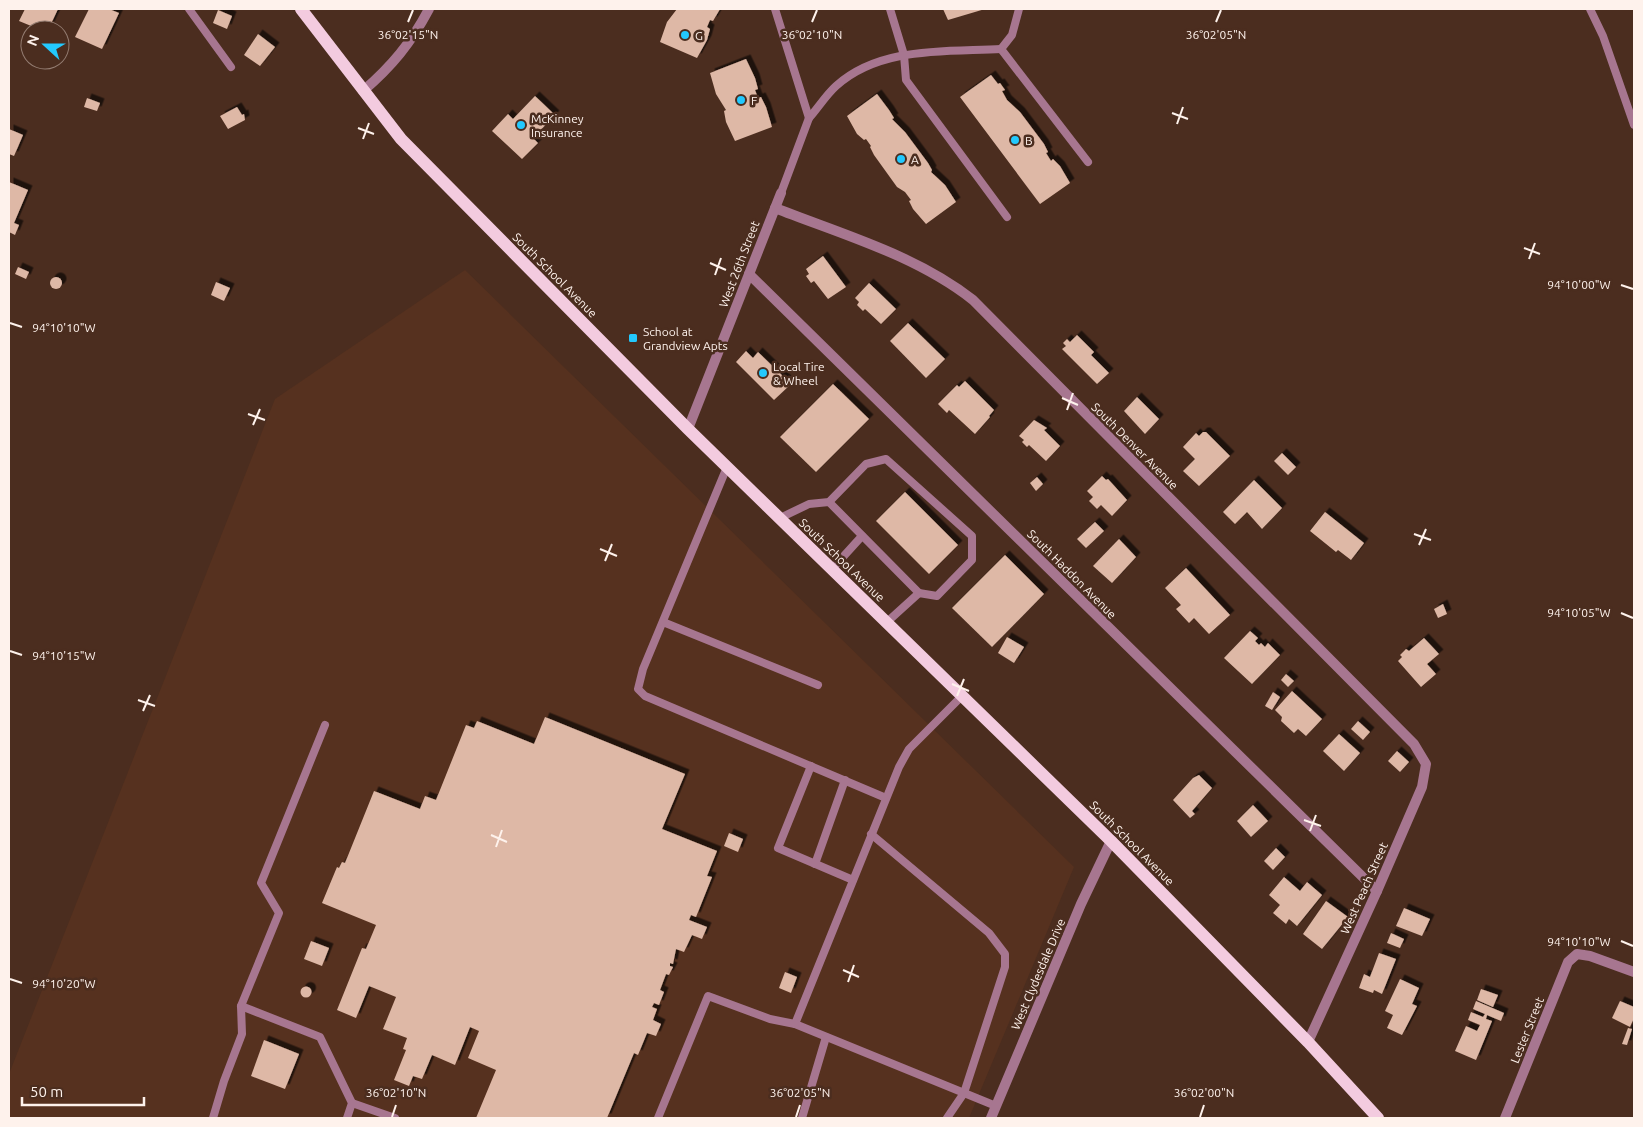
<svg xmlns="http://www.w3.org/2000/svg" width="1643" height="1127" viewBox="0 0 1643 1127" font-family="Ubuntu,sans-serif">
<defs>
<filter id="shadow"><feDropShadow dx="4.5" dy="-4.5" stdDeviation="0" flood-color="#0009"/></filter>
</defs>
<rect width="100%" height="100%" fill="#4b2d1f"/>
<polygon fill="#56311f" points="465,270 1074,867 969,1118 9,1118 9,1074 275,399"/>
<g fill="#deb8a6" filter="url(#shadow)">
<polygon points="25,9 58,9 50,26 45,23 41,30 19,21"/>
<polygon points="89,9 109,9 119,13 102,49 75,37"/>
<polygon points="677,9 720,9 713,21 710,20 707,27 710,29 707,40 697,58 660,42 667,22"/>
<polygon points="943,9 985,9 948,20"/>
<polygon points="218,10 232,16 227,29 213,23"/>
<polygon points="258,34 275,47 260,66 244,55"/>
<polygon points="746,59 755,78 758,89 755,90 758,98 761,97 766,107 772,127 735,141 726,122 724,111 726,110 716,94 710,73"/>
<polygon points="991,75 998,84 1000,83 1005,90 1002,91 1007,100 1020,112 1044,144 1048,152 1046,153 1051,161 1053,159 1060,166 1070,183 1040,204 960,97"/>
<polygon points="877,94 889,110 894,118 892,119 905,132 928,163 932,170 931,172 945,185 956,202 926,224 913,209 909,201 911,200 905,192 897,187 874,155 870,147 871,146 866,139 864,140 857,134 847,116"/>
<polygon points="535,96 555,115 533,138 538,143 522,159 492,131 508,114 513,119"/>
<polygon points="87,98 100,103 97,111 84,107"/>
<polygon points="237,107 242,115 244,114 245,120 228,129 220,116"/>
<polygon points="9,129 23,135 14,156 9,154"/>
<polygon points="9,182 28,190 14,223 19,225 15,235 9,232"/>
<polygon points="823,256 846,287 828,299 814,281 811,283 806,276 809,274 806,269"/>
<polygon points="18,267 29,272 26,279 15,274"/>
<circle cx="56" cy="283" r="6"/>
<polygon points="216,282 230,288 224,301 211,295"/>
<polygon points="869,283 896,309 881,324 865,309 863,311 857,305 859,302 855,298"/>
<polygon points="908,323 945,359 926,378 890,341"/>
<polygon points="1077,335 1094,352 1091,355 1109,373 1097,384 1062,349 1066,346 1063,343 1067,339 1070,342"/>
<polygon points="746,351 753,358 758,352 791,384 774,400 736,362"/>
<polygon points="965,381 994,410 989,416 990,417 975,434 949,410 947,413 938,404 957,385 959,387"/>
<polygon points="833,384 869,419 816,472 780,437"/>
<polygon points="1137,397 1159,419 1145,434 1124,411"/>
<polygon points="1034,420 1047,428 1044,430 1060,446 1046,461 1029,445 1027,447 1022,442 1024,440 1019,436"/>
<polygon points="1203,432 1206,432 1230,456 1199,486 1183,471 1195,459 1183,447 1196,433 1199,436"/>
<polygon points="1282,453 1296,467 1288,475 1274,461"/>
<polygon points="1102,476 1106,480 1108,479 1127,500 1112,516 1101,505 1097,509 1089,501 1093,497 1087,491"/>
<polygon points="1037,477 1043,484 1036,491 1030,483"/>
<polygon points="1254,480 1282,508 1262,529 1247,512 1235,524 1223,512"/>
<polygon points="905,492 958,545 929,574 876,521"/>
<polygon points="1325,512 1364,543 1351,560 1338,550 1336,552 1310,531"/>
<polygon points="1095,522 1104,531 1086,548 1077,539"/>
<polygon points="1119,539 1136,557 1112,583 1093,566"/>
<polygon points="1005,555 1044,594 992,647 952,608"/>
<polygon points="1186,568 1230,615 1209,634 1194,618 1189,623 1176,609 1181,605 1165,588"/>
<polygon points="1443,604 1447,614 1438,618 1434,609"/>
<polygon points="1250,631 1258,638 1255,641 1259,645 1261,643 1265,647 1268,643 1280,655 1252,684 1224,658"/>
<polygon points="1007,637 1024,647 1014,663 998,653"/>
<polygon points="1424,638 1439,654 1427,664 1436,674 1421,687 1398,661 1402,657 1400,655 1406,649 1409,651"/>
<polygon points="1286,674 1294,681 1288,687 1281,680"/>
<polygon points="1292,691 1322,719 1306,736 1298,729 1294,733 1281,721 1282,717 1275,710"/>
<polygon points="1273,692 1280,697 1272,710 1265,706"/>
<polygon points="545,717 685,774 662,829 717,851 707,876 712,877 696,917 691,915 689,920 707,927 702,939 692,935 684,952 676,949 673,964 670,963 670,966 673,967 669,975 666,974 660,990 664,992 659,1005 654,1003 652,1007 657,1009 653,1020 661,1024 656,1036 647,1033 638,1055 634,1053 607,1118 476,1118 496,1070 468,1058 479,1031 470,1027 455,1065 432,1055 422,1079 413,1076 409,1086 394,1080 406,1050 403,1049 407,1038 383,1029 396,997 369,986 356,1018 337,1010 362,948 366,949 376,925 322,903 337,867 339,868 342,862 345,863 374,791 420,809 425,796 436,800 466,725 474,728 477,721 534,744"/>
<polygon points="1358,721 1370,732 1363,740 1351,729"/>
<polygon points="1339,734 1360,753 1344,771 1323,751"/>
<polygon points="1397,751 1409,762 1400,772 1388,761"/>
<polygon points="1199,775 1212,788 1192,811 1195,814 1190,818 1173,800 1193,778"/>
<polygon points="1253,805 1268,821 1251,837 1237,821"/>
<polygon points="729,833 743,839 738,852 724,846"/>
<polygon points="1276,848 1285,857 1273,870 1264,861"/>
<polygon points="1284,877 1300,891 1307,882 1322,895 1297,926 1289,919 1286,924 1273,913 1280,905 1269,895"/>
<polygon points="1326,901 1348,917 1322,949 1303,934"/>
<polygon points="1404,908 1430,919 1422,936 1396,926"/>
<polygon points="1391,933 1404,939 1400,948 1387,943"/>
<polygon points="311,941 329,948 322,966 304,959"/>
<polygon points="1379,953 1396,959 1382,994 1374,990 1373,993 1359,988 1364,974 1370,977"/>
<polygon points="785,972 797,977 791,993 779,988"/>
<polygon points="1400,979 1419,988 1412,1004 1417,1006 1402,1035 1387,1028 1393,1015 1385,1011"/>
<circle cx="306" cy="992" r="5.5"/>
<polygon points="1481,989 1498,995 1493,1007 1477,1000"/>
<polygon points="1476,1001 1504,1013 1501,1021 1487,1015 1486,1019 1492,1021 1476,1060 1455,1051 1466,1026 1477,1031 1480,1025 1468,1020 1471,1012 1483,1017 1485,1014 1473,1009"/>
<polygon points="1620,1001 1634,1007 1634,1018 1630,1027 1612,1018"/>
<polygon points="1628,1028 1632,1029 1627,1045 1622,1044"/>
<polygon points="264,1040 299,1054 285,1089 251,1076"/>
</g>
<g fill="none" stroke-linecap="round" stroke-linejoin="round">
<g stroke="#a77690" stroke-width="8">
<polyline points="189,9 231,67"/>
<polyline points="775,9 809,118 781,193"/>
<polyline points="890,9 904,55 906,80 1007,217"/>
<polyline points="1019,9 1012,35 1001,49 1088,162"/>
<polyline points="1590,9 1603,36 1634,125"/>
<path d="M809 118C818 108 826 95 836 86 880 46 947 52 1001 49"/>
<polyline points="727,467 643,669 638,689 645,696 886,798"/>
<polyline points="829,502 919,593"/>
<polyline points="780,518 809,504 829,502 866,464 886,459 972,536 972,560 937,596 919,593 887,622"/>
<polyline points="832,569 862,536"/>
<polyline points="663,622 818,685"/>
<polyline points="962,696 909,749 899,767 795,1024 996,1106"/>
<polyline points="811,766 778,848 853,880"/>
<polyline points="871,834 989,933 1005,954 1005,967 964,1093 947,1118"/>
<polyline points="815,864 845,780"/>
<polyline points="241,1006 320,1037 352,1103 347,1118"/>
<polyline points="352,1103 395,1118"/>
<polyline points="213,1118 224,1081 242,1034 241,1006 279,913 261,883 325,725"/>
<polyline points="658,1118 708,996 770,1019 795,1024"/>
<polyline points="802,1118 826,1037"/>
</g>
<g stroke="#a77690" stroke-width="10">
<path d="M363 91C392 66 411 43 429 9"/>
<path d="M775 208C841 234 916 255 973 300L1414 744 1426 764 1422 787 1377 891 1308 1042"/>
<polyline points="749,274 1377,891"/>
<polyline points="688,429 781,193"/>
<polyline points="991,1118 1081,904 1111,841"/>
<polyline points="1505,1118 1568,962 1577,954 1590,956 1634,972"/>
</g>
<polyline stroke="#f3cbdf" stroke-width="12" points="301,9 401,139 688,429 1111,841 1308,1042 1378,1118"/>
</g>
<path fill="none" stroke="#fef2ec" stroke-width="2" d="M408 22 413 10M812 22 817 10M1216 22 1221 10M1172 113 1188 119M1177 124 1183 107M358 128 374 134M363 139 369 123M1524 248 1540 254M1529 259 1535 243M710 263 726 270M715 275 721 258M1621 285 1633 289M10 323 22 327M1062 398 1078 405M1067 410 1073 393M248 414 265 420M253 425 260 409M1414 534 1431 540M1419 545 1426 529M600 549 617 556M605 561 612 544M1621 613 1633 618M10 651 22 655M952 684 969 691M957 696 964 679M138 700 155 706M143 711 150 695M1304 820 1321 826M1310 831 1316 815M491 835 507 842M496 847 502 830M1621 941 1633 946M843 970 859 977M10 979 22 983M848 982 854 965M392 1117 396 1105M796 1117 800 1105M1200 1117 1204 1105"/>
<g fill="#23c9fe" stroke="#4b2d1f" stroke-width="2">
<circle cx="685" cy="35" r="5"/>
<circle cx="741" cy="100" r="5"/>
<circle cx="521" cy="125" r="5"/>
<circle cx="1015" cy="140" r="5"/>
<circle cx="901" cy="159" r="5"/>
<rect x="628" y="333" width="10" height="10" rx="2.5"/>
<circle cx="763" cy="373" r="5"/>
</g>
<g text-anchor="middle" dominant-baseline="central" stroke-width="5" stroke-linejoin="round" paint-order="stroke">
<g font-size="12" fill="#fef2ec" stroke="#4b2d1f" text-anchor="start">
<text x="695" y="35">G</text>
<text x="751" y="100">F</text>
<text x="531" y="118">McKinney<tspan x="531" dy="14">Insurance</tspan></text>
<text x="1025" y="140">B</text>
<text x="911" y="159">A</text>
<text x="643" y="331">School at<tspan x="643" dy="14">Grandview Apts</tspan></text>
<text x="773" y="366">Local Tire<tspan x="773" dy="14">&amp; Wheel</tspan></text>
</g>
<g font-size="12" fill="#fef2ec" stroke="#4b2d1f">
<text transform="translate(739 264) rotate(-69)">West 26th Street</text>
<text transform="translate(555 275) rotate(45)">South School Avenue</text>
<text transform="translate(1135 446) rotate(45)">South Denver Avenue</text>
<text transform="translate(842 560) rotate(44)">South School Avenue</text>
<text transform="translate(1072 574) rotate(45)">South Haddon Avenue</text>
<text transform="translate(1132 843) rotate(45)">South School Avenue</text>
<text transform="translate(1364 888) rotate(-66)">West Peach Street</text>
<text transform="translate(1038 974) rotate(-67)">West Clydesdale Drive</text>
<text transform="translate(1527 1030) rotate(-68)">Lester Street</text>
</g>
</g>
<g font-size="12" text-anchor="middle" fill="#fef2ec" stroke="#4b2d1f" stroke-width="5" stroke-linejoin="round" paint-order="stroke">
<text x="812" y="39">36°02'10"N</text>
<text x="408" y="39">36°02'15"N</text>
<text x="1216" y="39">36°02'05"N</text>
<text x="1579" y="289">94°10'00"W</text>
<text x="64" y="332">94°10'10"W</text>
<text x="1579" y="617">94°10'05"W</text>
<text x="64" y="660">94°10'15"W</text>
<text x="1579" y="946">94°10'10"W</text>
<text x="64" y="988">94°10'20"W</text>
<text x="396" y="1097">36°02'10"N</text>
<text x="800" y="1097">36°02'05"N</text>
<text x="1204" y="1097">36°02'00"N</text>
</g>
<rect width="1643" height="1127" fill="none" stroke="#fef2ec" stroke-width="20"/>
<g transform="translate(45 45) rotate(291)"><circle r="24" fill="#4b2d1f" stroke="#937c71"/>
<path d="M0-4L9 19L0 12L-9 19Z" fill="#23c9fe"/>
<text y="-8" font-size="14" font-weight="bold" text-anchor="middle" fill="#fef2ec">N</text>
</g>
<path d="M22 1097v8h122v-8" fill="none" stroke="#fef2ec" stroke-width="2.5"/>
<text x="30" y="1097" font-size="15" fill="#fef2ec" stroke="#4b2d1f" stroke-width="4" paint-order="stroke">50 m</text>
</svg>
